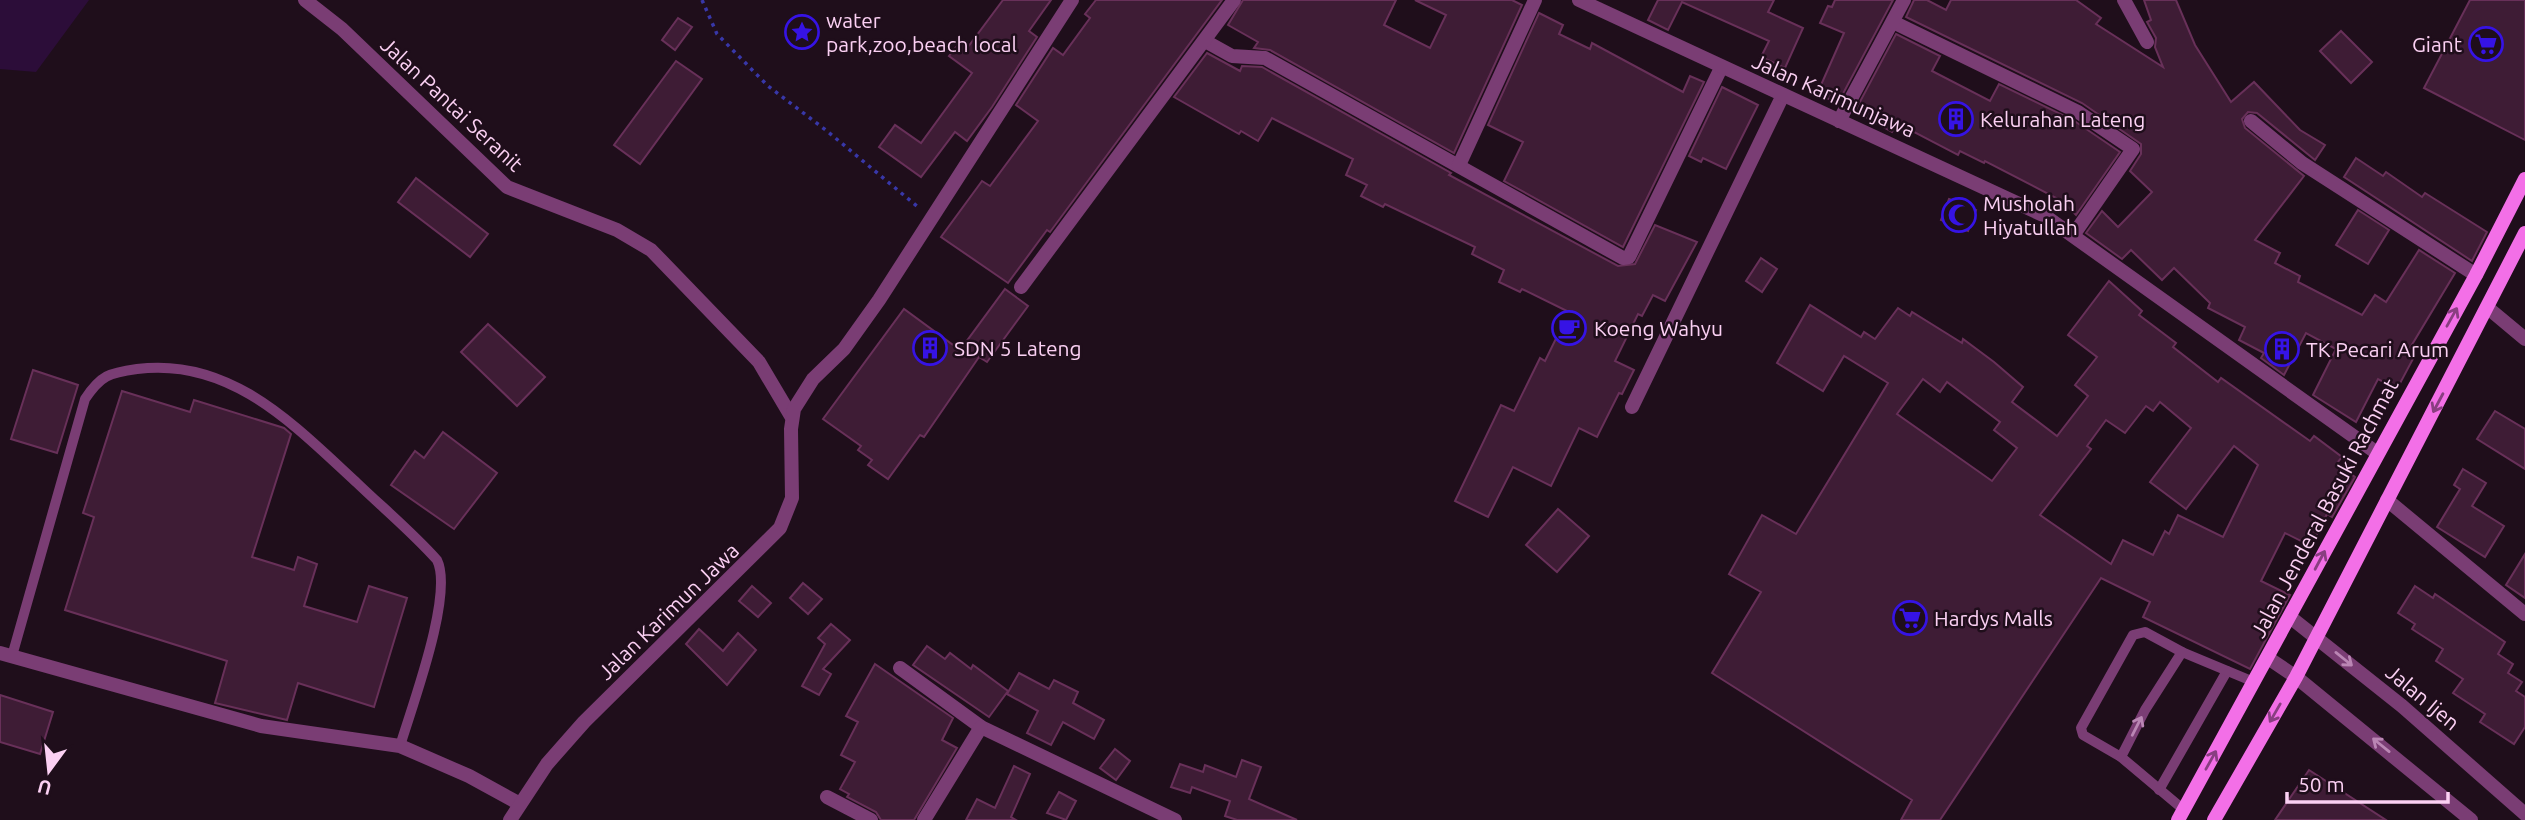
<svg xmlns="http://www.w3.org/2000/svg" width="2525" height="820" viewBox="0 0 2525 820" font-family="Ubuntu,sans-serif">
<rect width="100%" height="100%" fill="#1f0e1b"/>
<polygon fill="#2c0d39" points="0,0 89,0 36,72 0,69"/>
<g fill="#3e1c35" stroke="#683059" stroke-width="2" fill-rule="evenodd">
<polygon points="1003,0 1051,0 1029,31 1037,37 992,107 967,141 955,132 921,177 879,147 895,125 921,143 972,73 949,56 960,42 968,47"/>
<polygon points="1096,0 1222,0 1050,232 1047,230 1008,283 941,237 982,181 990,186 1038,121 1016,105 1053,48 1063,55 1090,18 1085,14"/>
<polygon points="1243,0 1396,0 1384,25 1430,48 1446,15 1415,0 1512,0 1522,5 1454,153 1270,50 1254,48 1258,42 1228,25"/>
<polygon points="1658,0 1774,0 1768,12 1803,28 1785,68 1761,57 1769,41 1682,2 1668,30 1648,20"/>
<polygon points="1835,0 1893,0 1838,103 1817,94 1844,33 1820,23 1828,6 1832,7"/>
<polygon points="1914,0 1927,0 1946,10 1951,0 2076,0 2101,18 2096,24 2163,67 2155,47 2156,38 2147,22 2151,20 2144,0 2176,0 2195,45 2231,102 2254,82 2300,130 2325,145 2315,160 2257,113 2248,112 2242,119 2245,128 2304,176 2255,240 2280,253 2275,263 2300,276 2298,282 2362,315 2375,295 2386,302 2419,250 2455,273 2407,353 2414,357 2397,389 2378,379 2356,422 2313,395 2336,349 2306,333 2284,375 2261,358 2264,353 2239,340 2245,327 2208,308 2210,303 2174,268 2162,280 2131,250 2122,259 2086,233 2102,211 2118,227 2152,192 2130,171 2141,154 2141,144 2082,103 1906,17"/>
<polygon points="2470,0 2525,0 2525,140 2424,88"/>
<polygon points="1539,13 1563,25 1559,34 1590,49 1592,43 1683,92 1690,76 1704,82 1623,247 1504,181 1523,142 1488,125"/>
<polygon points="678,18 692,27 675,50 662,40"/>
<polygon points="2341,31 2372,62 2351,83 2320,51"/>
<polygon points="1896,34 1940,56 1932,71 1990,101 1999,84 2073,120 2120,152 2076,215 2062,201 1985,161 1984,163 1960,151 1958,155 1897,123 1892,132 1855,111"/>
<polygon points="1207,53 1240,71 1242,66 1262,67 1451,173 1449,175 1618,266 1635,264 1655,225 1697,242 1665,301 1653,295 1642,316 1638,314 1615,361 1634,370 1622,394 1619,393 1597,437 1579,428 1551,486 1513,467 1488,517 1455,501 1501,405 1514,411 1540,358 1545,361 1569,312 1522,289 1520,292 1499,282 1504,270 1472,254 1475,247 1385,204 1383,207 1361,196 1367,185 1346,175 1353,159 1272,118 1258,141 1241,131 1239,134 1174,97"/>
<polygon points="676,61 702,79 640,164 614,145"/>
<polygon points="1722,87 1758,105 1726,169 1703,158 1701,162 1689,156"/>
<polygon points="2356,158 2383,176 2386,172 2422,197 2425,193 2487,232 2472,261 2344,177"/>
<polygon points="416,178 488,234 470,257 398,202"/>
<polygon points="1949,199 1976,210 1968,231 1941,220"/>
<polygon points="2358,210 2389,230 2368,264 2336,245"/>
<polygon points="1761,258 1777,269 1762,292 1746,281"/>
<path d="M2109 281 2142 311 2139 315 2176 343 2173 347 2218 382 2221 378 2310 441 2314 436 2342 457 2337 463 2355 477 2332 517 2327 514 2311 546 2285 533 2261 581 2290 595 2250 669 2143 617 2150 602 2101 578 1940 820H1901L1912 800 1712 673 1761 592 1729 574 1762 515 1796 534 1888 383 1844 356 1823 391 1777 363 1810 305 1861 337 1864 332 1875 339 1898 308 1910 316 1912 312 1962 343 1963 339 1994 362 2023 387 2012 402 2057 436 2088 396 2075 385 2097 357 2068 335ZM1923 379 1940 392 1947 382 2000 422 1994 430 2017 448 1992 481 1897 414ZM2160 402 2191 428 2150 482 2186 509 2234 446 2258 465 2223 537 2178 515 2169 534 2165 531 2153 555 2123 540 2111 564 2040 515 2091 449 2087 446 2106 420 2125 433 2146 406 2153 411Z"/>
<polygon points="1005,289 1028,306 987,362 979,357 924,437 920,435 888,479 868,465 872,460 858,450 861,446 823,419 904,309 960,350"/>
<polygon points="488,324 545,377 517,406 461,352"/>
<polygon points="33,370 78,385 57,453 11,439"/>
<polygon points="122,391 190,412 194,400 284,428 291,434 252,557 294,570 298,557 317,564 304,606 357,622 369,586 407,598 374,707 298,683 287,720 215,703 227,661 65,610 94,517 83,513"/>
<polygon points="2495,411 2525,429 2525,469 2477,439"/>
<polygon points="443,432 497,473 454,529 391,485 415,451 424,458"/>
<polygon points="2463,469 2486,483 2472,506 2504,526 2485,557 2437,527 2460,489 2454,485"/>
<polygon points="1558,509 1589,536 1557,572 1526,545"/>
<polygon points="2525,554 2525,598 2506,585"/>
<polygon points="803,583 822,599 808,614 790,598"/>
<polygon points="752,586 771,603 758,617 739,601"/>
<polygon points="2415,586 2433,598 2435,594 2505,642 2498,654 2513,664 2508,673 2522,682 2516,691 2525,697 2525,727 2514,744 2480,722 2485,714 2453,693 2463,679 2436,661 2443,649 2412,629 2415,624 2398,613"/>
<polygon points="831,624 850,640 823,669 831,674 819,695 802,686 825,644 818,638"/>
<polygon points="699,629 723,651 738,633 756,650 727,685 686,644"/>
<polygon points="927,646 945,659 950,653 971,669 973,665 1008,691 989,717 913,665"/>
<polygon points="875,664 953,718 942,740 957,748 914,820 881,820 876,812 847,797 849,794 840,789 855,762 841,755 858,722 846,716"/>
<polygon points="1019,673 1049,689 1054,680 1078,692 1073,703 1104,720 1094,739 1063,722 1051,745 1027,733 1038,711 1007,694"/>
<polygon points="0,695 53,712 40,754 0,742"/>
<polygon points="1115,749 1130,761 1116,780 1100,768"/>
<polygon points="1242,760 1261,767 1249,799 1297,820 1237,820 1225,816 1230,801 1192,787 1190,793 1171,787 1180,764 1203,772 1205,765 1236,777"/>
<polygon points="1014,766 1030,774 1011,817 1016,820 966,820 977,799 995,808"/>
<polygon points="2309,770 2386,820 2275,820"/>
<polygon points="1059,792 1076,801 1066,820 1047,813"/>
</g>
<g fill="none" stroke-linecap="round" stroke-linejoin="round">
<polyline stroke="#3837a8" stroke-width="3.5" stroke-dasharray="3.5 5" stroke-linecap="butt" points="702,0 717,34 768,86 827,131 918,207"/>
<g stroke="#7a3d74" stroke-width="10">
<path d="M12 656 85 399C101 375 109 373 137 369 230 357 293 424 356 482 383 508 412 532 437 560 454 594 412 706 400 746"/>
<polyline points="2121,757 2083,735 2081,728 2133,635 2145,632 2182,652"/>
<polyline points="2159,790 2227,671"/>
<polyline points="2184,810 2121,757 2145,710 2182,652 2254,682"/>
</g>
<g stroke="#7a3d74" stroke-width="14">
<polyline points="305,0 342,29 507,187 617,230 651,250 759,362 791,416"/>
<polyline points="2124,0 2147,42"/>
<polyline points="1893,22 2078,112 2133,149 2074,234"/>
<polyline points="1205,41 1232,56 1265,58 1623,258 1629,257 1721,68"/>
<polyline points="1839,121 1904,0"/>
<polyline points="2251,121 2302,163 2476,275"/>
<polyline points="1459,165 1535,0"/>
<polyline points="1021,287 1234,0"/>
<polyline points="2488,308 2525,339"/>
<polyline points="1632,407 1783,95"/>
<polyline points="2387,500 2525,614"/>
<polyline points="0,653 261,726 400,746 469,776 520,804"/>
<polyline points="900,668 981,727 1175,820"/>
<polyline points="827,797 871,820"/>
<polyline points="924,820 981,727"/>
</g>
<g stroke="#7a3d74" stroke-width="14">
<polyline points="1579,0 2045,216 2377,453"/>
<polyline points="2290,617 2402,706 2525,814"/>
<polyline points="2268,658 2296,677 2471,820"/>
<polyline points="510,820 547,764 584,722 780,528 792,498 791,429 794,409 813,379 844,349 879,300 1072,0"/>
</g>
<g stroke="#f36fe7" stroke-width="14">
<polyline points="2178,820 2476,275 2525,179"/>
<polyline points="2214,820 2296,677 2525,233"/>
</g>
</g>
<defs><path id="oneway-shaft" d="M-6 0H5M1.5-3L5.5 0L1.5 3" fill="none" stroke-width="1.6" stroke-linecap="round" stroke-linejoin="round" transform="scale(1.75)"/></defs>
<g stroke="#893e81">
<use href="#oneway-shaft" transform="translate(2452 317) rotate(-61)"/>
<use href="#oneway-shaft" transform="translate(2438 403) rotate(118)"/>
<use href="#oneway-shaft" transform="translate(2320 560) rotate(-62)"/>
<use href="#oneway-shaft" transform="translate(2275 713) rotate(120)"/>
<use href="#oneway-shaft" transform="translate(2211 760) rotate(-61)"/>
</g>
<g stroke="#ba86b4">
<use href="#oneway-shaft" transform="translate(2344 659) rotate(39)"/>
<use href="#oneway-shaft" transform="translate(2137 726) rotate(-63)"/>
<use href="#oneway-shaft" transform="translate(2381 745) rotate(-141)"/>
</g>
<defs>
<g id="sight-ring" transform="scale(1.75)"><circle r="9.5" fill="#1f0e1b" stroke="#3613e5" stroke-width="1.5"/><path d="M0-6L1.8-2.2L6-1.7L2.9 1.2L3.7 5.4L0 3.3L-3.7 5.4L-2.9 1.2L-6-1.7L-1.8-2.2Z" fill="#3613e5"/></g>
<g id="supermarket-ring" transform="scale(1.75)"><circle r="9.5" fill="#1f0e1b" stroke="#3613e5" stroke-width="1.5"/><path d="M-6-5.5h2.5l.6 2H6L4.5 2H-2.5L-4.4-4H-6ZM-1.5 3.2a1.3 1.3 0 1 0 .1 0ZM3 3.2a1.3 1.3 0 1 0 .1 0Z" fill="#3613e5"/></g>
<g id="building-ring" transform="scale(1.75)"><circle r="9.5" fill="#1f0e1b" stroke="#3613e5" stroke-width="1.5"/><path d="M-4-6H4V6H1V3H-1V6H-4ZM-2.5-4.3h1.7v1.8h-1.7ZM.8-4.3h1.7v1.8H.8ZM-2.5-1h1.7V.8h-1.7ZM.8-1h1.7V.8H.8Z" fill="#3613e5"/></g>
<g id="mosque-ring" transform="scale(1.75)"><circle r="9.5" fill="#1f0e1b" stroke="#3613e5" stroke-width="1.5"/><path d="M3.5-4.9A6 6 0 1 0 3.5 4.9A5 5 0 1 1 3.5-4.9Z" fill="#3613e5"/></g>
<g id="cafe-ring" transform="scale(1.75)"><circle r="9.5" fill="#1f0e1b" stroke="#3613e5" stroke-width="1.5"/><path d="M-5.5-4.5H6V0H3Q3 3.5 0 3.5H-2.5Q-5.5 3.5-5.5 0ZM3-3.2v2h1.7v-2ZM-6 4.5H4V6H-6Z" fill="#3613e5"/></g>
</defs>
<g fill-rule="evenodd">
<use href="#sight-ring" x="802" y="32"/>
<use href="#supermarket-ring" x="2486" y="44"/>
<use href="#building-ring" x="1956" y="119"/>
<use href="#mosque-ring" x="1959" y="215"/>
<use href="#cafe-ring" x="1569" y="328"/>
<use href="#building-ring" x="930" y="348"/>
<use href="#building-ring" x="2282" y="349"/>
<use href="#supermarket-ring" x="1910" y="618"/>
</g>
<g text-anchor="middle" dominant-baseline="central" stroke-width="5" stroke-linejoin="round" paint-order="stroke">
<g font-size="21" fill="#fbd0f3" stroke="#1f0e1b" text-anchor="start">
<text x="826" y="20">water<tspan x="826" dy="24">park,zoo,beach local</tspan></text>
<text x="2462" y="44" text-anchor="end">Giant</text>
<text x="1980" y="119">Kelurahan Lateng</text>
<text x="1983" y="203">Musholah<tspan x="1983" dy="24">Hiyatullah</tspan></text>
<text x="1594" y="328">Koeng Wahyu</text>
<text x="954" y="348">SDN 5 Lateng</text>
<text x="2306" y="349">TK Pecari Arum</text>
<text x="1934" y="618">Hardys Malls</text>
</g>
<g font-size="21" fill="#fbd0f3" stroke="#1f0e1b">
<text transform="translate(1834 95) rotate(24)">Jalan Karimunjawa</text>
<text transform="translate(452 104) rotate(43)">Jalan Pantai Seranit</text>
<text transform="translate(2324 508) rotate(-62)">Jalan Jenderal Basuki Rachmat</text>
<text transform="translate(668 611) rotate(-44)">Jalan Karimun Jawa</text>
<text transform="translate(2423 697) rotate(40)">Jalan Ijen</text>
</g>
</g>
<g transform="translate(49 771) rotate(195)" stroke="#1f0e1b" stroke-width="5" paint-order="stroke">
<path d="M0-5L12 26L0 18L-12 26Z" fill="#fbd0f3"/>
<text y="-10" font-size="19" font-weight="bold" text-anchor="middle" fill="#fbd0f3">U</text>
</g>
<path d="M2287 792v10h161v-10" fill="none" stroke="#fbd0f3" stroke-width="3.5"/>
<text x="2298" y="792" font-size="21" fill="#fbd0f3" stroke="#1f0e1b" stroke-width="5" paint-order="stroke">50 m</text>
</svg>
